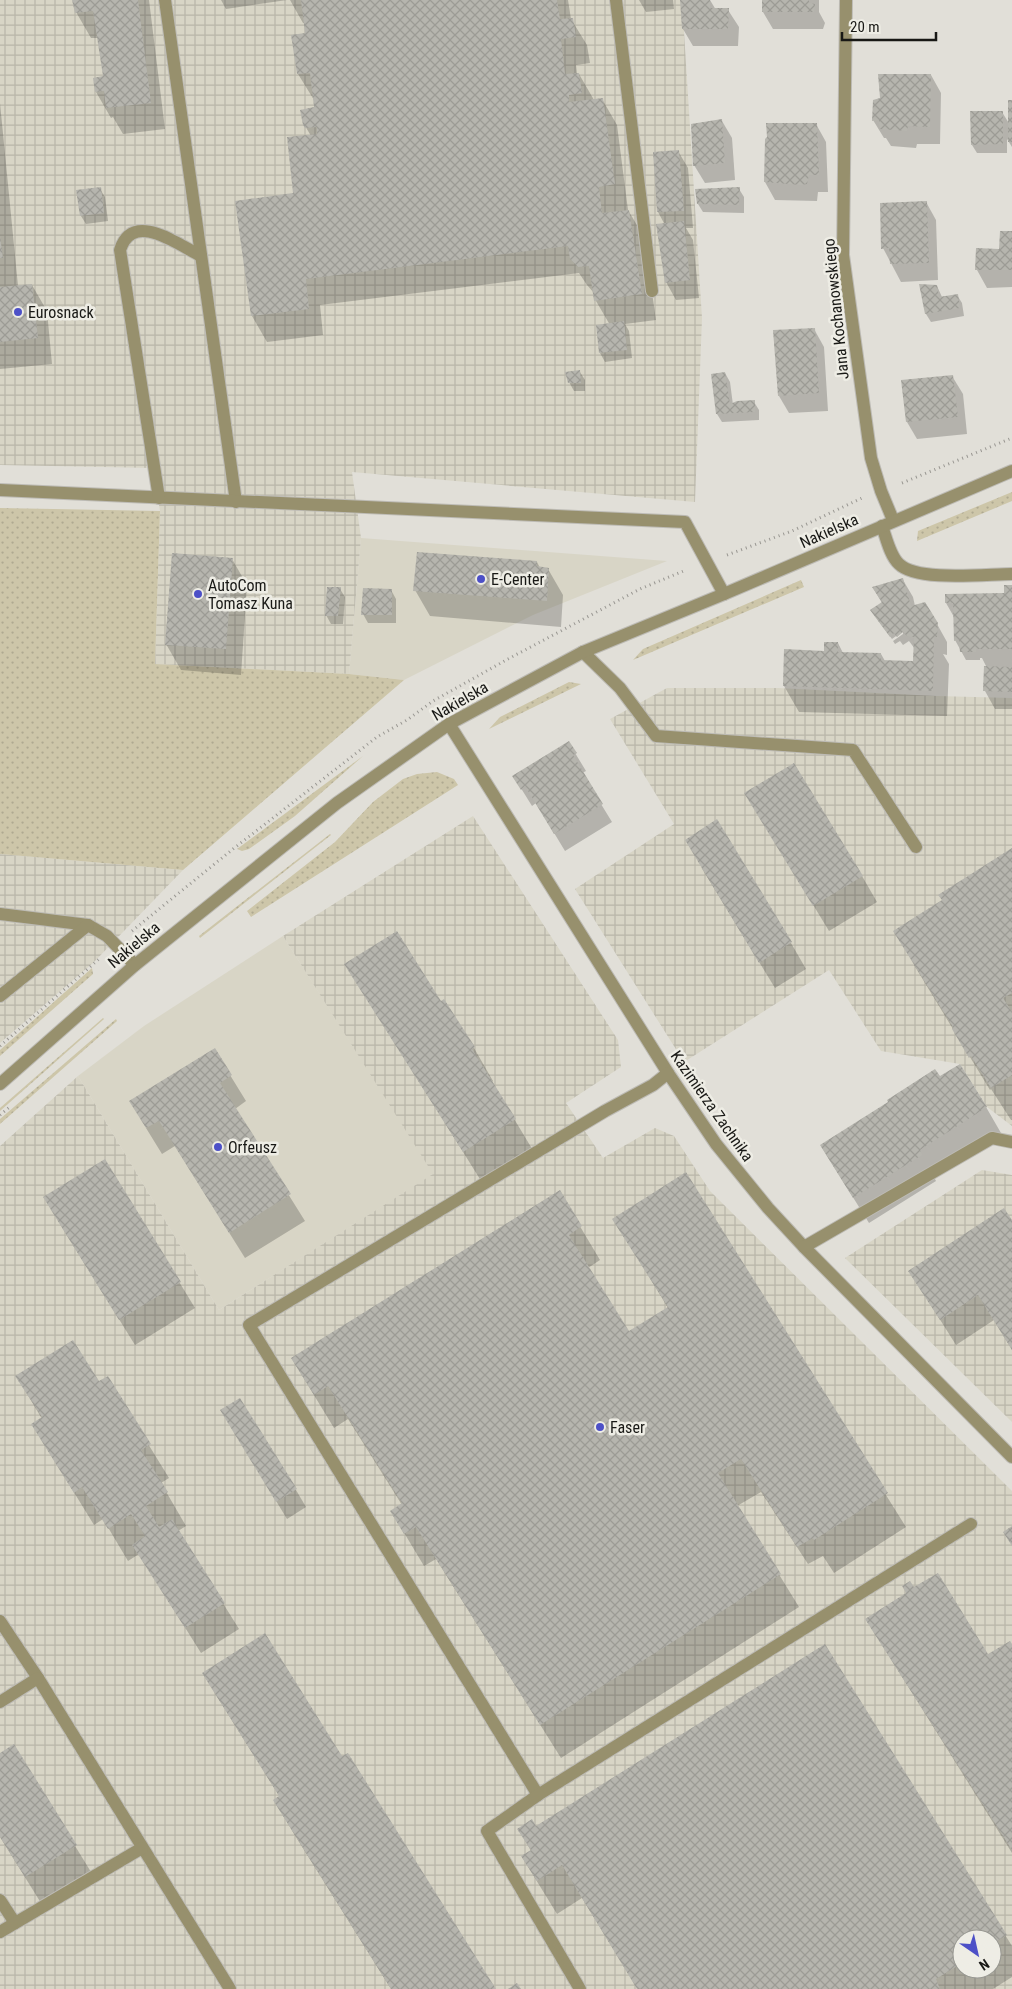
<svg xmlns="http://www.w3.org/2000/svg" width="1012" height="1989" viewBox="0 0 1012 1989" font-family="'Roboto Condensed',sans-serif">
<defs>
<pattern id="industrial-grid" width="8" height="8" patternUnits="userSpaceOnUse" patternTransform="scale(1.25)"><rect width="8" height="8" fill="#d8d5c6"/><path d="M0 4h8M4 0v8" fill="none" stroke="#b9b6a9"/></pattern>
<pattern id="grass-dots" width="8" height="8" patternUnits="userSpaceOnUse" patternTransform="scale(1.25)"><rect width="8" height="8" fill="#cdc6a9"/><path d="M2 2h.1M6 6h.1" fill="none" stroke="#afa991" stroke-width="1.8" stroke-linecap="round"/></pattern>
<pattern id="building-cross-hatch" width="8" height="8" patternUnits="userSpaceOnUse" patternTransform="scale(1.25)"><rect width="8" height="8" fill="#b6b5ae"/><path d="M0 0l8 8M0 8l8-8" fill="none" stroke="#9c9b95"/></pattern>
</defs>
<rect width="100%" height="100%" fill="#e1dfd8"/>
<g fill="#d8d5c6">
<polygon points="361,538 667,561 533,615 404,680 349,674"/>
<polygon points="283,936 434,1174 219,1310 78,1076 144,1026"/>
</g>
<g fill="url(#industrial-grid)" fill-rule="evenodd">
<polygon points="0,0 682,0 702,318 695,502 352,472 361,538 349,674 155,664 160,511 153,468 0,465"/>
<polygon points="667,688 778,688 937,696 1012,698 1012,1126 987,1107 960,1064 881,1051 829,970 684,1062 575,889 674,824 610,719"/>
<path d="M473 816 618 1040 621 1067 566 1103 603 1158 655 1128 674 1136 710 1191 1012 1491V1989H0V1146L78 1076 219 1310 433 1174 283 936ZM962 1939H992V1969H962Z"/>
<polygon points="0,854 183,870 94,962 0,1043"/>
<polygon points="982,1170 1012,1175 1012,1422 845,1258"/>
</g>
<g fill="url(#grass-dots)">
<polygon points="1012,492 1012,501 917,541 918,531"/>
<polygon points="0,508 160,511 155,664 349,674 404,680 183,870 0,854"/>
<polygon points="801,580 804,587 633,660 643,649"/>
<polygon points="569,682 581,684 489,729 500,717"/>
<polygon points="363,756 295,816 249,849 242,851 237,849"/>
<polygon points="437,772 454,779 458,785 251,917 247,911 335,842 373,802 403,779 417,774"/>
<polygon points="330,834 331,835 200,938 199,936"/>
<polygon points="92,968 93,974 0,1056 0,1050"/>
<polygon points="103,1018 104,1019 0,1111 0,1108"/>
<polygon points="116,1019 117,1021 0,1124 0,1119"/>
</g>
<g fill="#0003" fill-rule="evenodd">
<polygon points="74,0 149,0 165,129 123,134 113,117 111,118 96,92 104,77 98,38 91,38 76,12"/>
<polygon points="221,0 287,0 226,9"/>
<polygon points="290,0 568,0 571,19 587,45 590,63 576,65 577,74 579,74 594,100 602,99 617,125 628,210 644,237 656,320 625,324 629,331 632,358 605,362 600,353 597,326 610,325 596,301 594,293 587,285 579,273 320,305 323,335 267,342 252,316 294,194 311,136 304,124 315,108 314,100 298,74 306,34 305,23 303,23"/>
<polygon points="639,0 673,0 674,9 646,12"/>
<polygon points="681,0 710,0 716,10 728,10 739,27 738,46 693,46 683,29"/>
<polygon points="763,0 819,0 819,12 825,23 823,29 773,29 763,12"/>
<polygon points="931,75 941,93 940,144 917,144 916,148 891,146 886,138 884,138 873,120"/>
<polygon points="1012,101 1012,147 1007,139 1007,153 977,153 972,145 1002,112 1010,125"/>
<polygon points="0,103 18,286 32,285 47,311 52,364 0,369"/>
<polygon points="722,121 732,138 735,180 705,183 694,165 692,125"/>
<polygon points="816,124 826,142 828,192 818,192 817,201 775,200 765,182 769,138"/>
<polygon points="678,151 688,168 693,228 686,228 693,240 699,298 676,300 666,282 665,225 658,212"/>
<polygon points="100,189 105,197 108,221 86,224 81,216 77,192"/>
<polygon points="739,189 744,197 744,213 703,212 698,204"/>
<polygon points="926,202 936,220 938,280 901,282 883,248"/>
<polygon points="1012,232 1012,287 987,288 977,270 977,249 1000,250"/>
<polygon points="937,286 942,297 957,295 962,303 964,316 931,322 926,314"/>
<polygon points="814,329 824,347 828,411 789,413 779,396"/>
<polygon points="580,372 585,380 585,391 574,391 569,382"/>
<polygon points="725,373 730,382 733,405 754,402 759,410 759,420 722,422 717,414"/>
<polygon points="952,376 963,394 967,434 917,439 907,422"/>
<polygon points="232,559 247,585 241,675 181,670 166,644"/>
<polygon points="537,562 540,568 548,569 563,595 561,627 430,616 415,590"/>
<polygon points="903,580 913,597 915,606 937,624 947,642 947,655 943,654 949,664 947,716 799,712 784,686 838,643 843,653 881,654 885,661 914,662 915,649 909,641 903,645 900,641 895,644 893,641 903,634 903,631 892,639 877,619 882,603 873,588"/>
<polygon points="1012,586 1012,709 995,709 985,691 987,668 982,658 980,658 980,660 966,660 955,640 954,617 946,603 1006,595"/>
<polygon points="340,589 345,597 343,624 331,624 326,615"/>
<polygon points="391,590 396,599 396,623 368,623 363,614"/>
<polygon points="569,743 586,771 582,773 612,822 565,851 536,803 532,806 514,777"/>
<polygon points="761,819 862,876 877,902 829,931"/>
<polygon points="1012,850 1012,1120 1011,1120 991,1089 990,1090 914,965 943,901"/>
<polygon points="701,867 791,943 806,969 775,988"/>
<polygon points="346,964 441,1002 444,1001 474,1048 493,1081 492,1082 534,1152 483,1184"/>
<polygon points="214,1049 246,1101 235,1109 305,1221 245,1258 175,1146 162,1154 146,1128"/>
<polygon points="939,1078 986,1107 1001,1133 934,1177 936,1181 869,1223 821,1146"/>
<polygon points="105,1160 195,1308 135,1345 60,1224"/>
<polygon points="685,1174 906,1527 834,1573 823,1556 808,1564 761,1492 737,1506 799,1607 561,1758 436,1559 424,1566 391,1511 402,1505 348,1419 334,1428 292,1359 559,1191 600,1260 588,1268 629,1333 668,1308 614,1219"/>
<polygon points="1012,1222 1012,1350 994,1320 956,1345 910,1272"/>
<polygon points="17,1377 98,1383 107,1377 169,1478 161,1483 186,1526 178,1531 239,1629 201,1653 139,1554 128,1561 103,1519 94,1525 32,1424 42,1419"/>
<polygon points="232,1428 296,1490 306,1507 287,1519"/>
<polygon points="914,1589 988,1656 1012,1647 1012,1853 866,1619"/>
<path d="M825 1646 1012 1946V1977L993 1989H638L582 1898 557 1914 522 1857 531 1851 519 1830 536 1828ZM962 1939H992V1969H962Z"/>
<polygon points="203,1674 342,1758 495,1989 391,1989 294,1834 274,1800 280,1797"/>
<polygon points="14,1746 91,1872 41,1903 0,1837 0,1754"/>
</g>
<g fill="url(#building-cross-hatch)">
<polygon points="72,0 138,0 151,103 106,108 104,91 95,92 93,78 103,76 93,11 75,13"/>
<polygon points="301,0 557,0 560,19 573,18 576,37 561,39 565,74 579,73 582,93 569,95 569,102 603,98 615,184 599,187 602,213 629,210 642,294 594,301 589,266 578,267 570,259 568,246 306,279 309,309 251,316 235,201 293,193 287,137 317,134 317,127 305,128 303,125 300,110 314,107 310,73 297,74 291,35 305,33"/>
<polygon points="680,0 710,0 710,8 729,8 728,29 682,29"/>
<polygon points="762,0 809,0 809,3 815,4 814,12 762,12"/>
<polygon points="878,74 931,74 930,127 908,126 907,131 880,129 879,120 872,121 873,100 880,98"/>
<rect x="1008" y="100" width="4" height="42"/>
<polygon points="970,111 1003,111 1003,144 971,145"/>
<polygon points="722,119 725,163 693,166 691,124"/>
<polygon points="766,123 817,123 819,175 809,175 807,184 801,185 764,182 765,139 767,137"/>
<polygon points="679,150 684,211 657,212 653,152"/>
<polygon points="101,187 104,213 80,216 76,190"/>
<polygon points="740,187 739,205 697,204 695,189"/>
<polygon points="927,201 929,263 890,264 889,248 881,249 880,203"/>
<polygon points="684,221 690,280 665,283 656,224"/>
<polygon points="1000,231 1012,231 1012,270 975,270 976,248 999,249"/>
<polygon points="0,236 3,258 0,258"/>
<polygon points="32,284 38,338 0,342 0,287"/>
<polygon points="919,284 937,285 939,297 958,294 960,308 925,314"/>
<polygon points="624,321 627,350 599,353 596,325"/>
<polygon points="815,328 819,393 778,396 773,330"/>
<polygon points="580,370 581,383 568,383 565,372"/>
<polygon points="725,372 730,404 737,401 755,400 755,412 716,414 711,374"/>
<polygon points="953,375 958,417 906,422 901,380"/>
<polygon points="417,552 537,561 537,566 549,568 547,601 413,591"/>
<polygon points="172,553 233,558 226,649 165,645"/>
<polygon points="903,578 911,606 925,602 938,623 937,637 934,637 933,691 783,686 784,649 824,651 824,642 838,642 838,652 881,653 881,660 913,661 914,637 907,636 903,632 897,637 894,633 890,637 870,610 882,602 872,587"/>
<polygon points="1004,585 1012,585 1012,649 976,649 976,652 960,652 959,640 954,641 953,603 945,603 945,594 1004,593"/>
<polygon points="327,587 341,587 338,616 325,616"/>
<polygon points="363,588 392,589 392,615 361,615"/>
<polygon points="984,666 1012,667 1012,692 983,691"/>
<polygon points="569,741 577,753 573,755 603,804 554,834 525,786 521,790 512,776"/>
<polygon points="794,763 863,876 813,906 744,793"/>
<polygon points="717,819 792,942 759,963 685,840"/>
<polygon points="1012,848 1012,993 1003,998 1012,1012 1012,1075 991,1088 971,1056 969,1058 952,1029 953,1027 893,931 942,900 938,895"/>
<polygon points="397,931 441,1001 444,999 475,1047 472,1049 516,1119 463,1152 344,964"/>
<polygon points="215,1048 232,1075 220,1083 291,1194 229,1233 159,1121 146,1128 129,1101"/>
<polygon points="960,1064 987,1107 920,1150 922,1155 853,1198 820,1145 888,1102 887,1100 935,1069 940,1076"/>
<polygon points="105,1159 181,1282 119,1320 43,1197"/>
<polygon points="686,1172 888,1493 814,1540 813,1538 797,1547 741,1459 718,1473 781,1574 540,1725 416,1527 404,1534 390,1511 402,1503 328,1386 314,1395 291,1358 560,1190 582,1226 569,1235 629,1331 668,1307 612,1219"/>
<polygon points="1004,1208 1012,1220 1012,1350 978,1295 940,1320 908,1271"/>
<polygon points="73,1340 99,1381 108,1376 151,1444 141,1450 168,1492 146,1506 159,1527 172,1519 225,1603 185,1628 132,1545 145,1536 131,1514 108,1529 82,1487 74,1493 31,1424 42,1417 15,1376"/>
<polygon points="240,1398 297,1489 276,1502 220,1410"/>
<polygon points="1012,1526 1012,1546 1003,1532"/>
<polygon points="938,1573 988,1654 1010,1641 1012,1644 1012,1850 865,1619 906,1593 902,1586 910,1581 914,1587"/>
<polygon points="265,1633 342,1756 348,1753 496,1989 391,1989 273,1800 279,1796 202,1673"/>
<polygon points="825,1644 1007,1935 992,1944 992,1939 962,1939 962,1963 936,1979 940,1989 637,1989 562,1865 537,1881 521,1856 531,1850 517,1829 532,1819 536,1826"/>
<polygon points="14,1744 77,1845 25,1877 0,1837 0,1753"/>
<polygon points="517,1983 521,1989 508,1989"/>
</g>
<g fill="none" stroke-linecap="round" stroke-linejoin="round">
<g stroke="#bdbbb5" stroke-width="14">
<g id="minor">
<polyline points="165,0 236,502"/>
<polyline points="616,0 652,291"/>
<polyline points="846,0 843,255 871,458 881,491 893,520"/>
<polyline points="0,490 685,522 724,594"/>
<path d="M159 498 120 250C133 210 177 244 201 256"/>
<path d="M882 526C886 537 890 556 899 564 917 582 986 574 1012 574"/>
<polyline points="583,652 620,688 656,736 853,750 916,847"/>
<polyline points="449,724 668,1073 716,1144 768,1208 804,1247 1012,1457"/>
<polyline points="0,914 88,925 107,936 135,965"/>
<polyline points="0,996 88,925"/>
<polyline points="0,1084 135,965 337,803 449,724 583,652 724,594 1012,471"/>
<polyline points="804,1247 992,1138 1012,1142"/>
<polyline points="0,1621 38,1678 230,1989"/>
<polyline points="0,1702 38,1678"/>
<polyline points="538,1795 249,1325 605,1111 653,1085 668,1073"/>
<polyline points="0,1900 15,1923"/>
<polyline points="0,1932 142,1848"/>
<polyline points="580,1989 487,1831 538,1795 971,1524"/>
</g>
</g>
<g stroke="#999792" stroke-width="3" stroke-dasharray="1 4" stroke-linecap="butt">
<polyline points="902,483 1012,438"/>
<polyline points="727,555 792,531 862,498"/>
<polyline points="132,931 233,849 377,737 407,720 433,701 508,659 640,589 686,570"/>
<polyline points="0,1046 99,959"/>
<polyline points="0,1115 11,1106"/>
</g>
<use href="#minor" stroke="#97906d" stroke-width="12"/>
</g>
<g fill="#4d50c7" stroke="#eeede5" stroke-width="2">
<circle cx="18" cy="312" r="5"/>
<circle cx="481" cy="579" r="5"/>
<circle cx="198" cy="594" r="5"/>
<circle cx="218" cy="1147" r="5"/>
<circle cx="600" cy="1427" r="5"/>
</g>
<g text-anchor="middle" dominant-baseline="central" stroke-width="5" stroke-linejoin="round" paint-order="stroke">
<g font-size="16" fill="#181815" stroke="#eeede5">
<text transform="translate(836 309) rotate(-96)">Jana Kochanowskiego</text>
<text transform="translate(829 531) rotate(-24)">Nakielska</text>
<text transform="translate(460 701) rotate(-30)">Nakielska</text>
<text transform="translate(134 945) rotate(-40)">Nakielska</text>
<text transform="translate(712 1106) rotate(55)">Kazimierza Zachnika</text>
</g>
<g font-size="16" fill="#181815" stroke="#eeede5" text-anchor="start">
<text x="28" y="312">Eurosnack</text>
<text x="491" y="579">E-Center</text>
<text x="208" y="585">AutoCom<tspan x="208" dy="18">Tomasz Kuna</tspan></text>
<text x="228" y="1147">Orfeusz</text>
<text x="610" y="1427">Faser</text>
</g>
</g>
<g transform="translate(977 1954) rotate(146)"><circle r="24" fill="#eeede5" stroke="#989892"/>
<path d="M0-4L9 19L0 12L-9 19Z" fill="#4d50c7"/>
<text y="-8" font-size="14" font-weight="bold" text-anchor="middle" fill="#181815">N</text>
</g>
<path d="M842 32v8h94v-8" fill="none" stroke="#181815" stroke-width="2.5"/>
<text x="850" y="32" font-size="15" fill="#181815" stroke="#eeede5" stroke-width="4" paint-order="stroke">20 m</text>
</svg>
